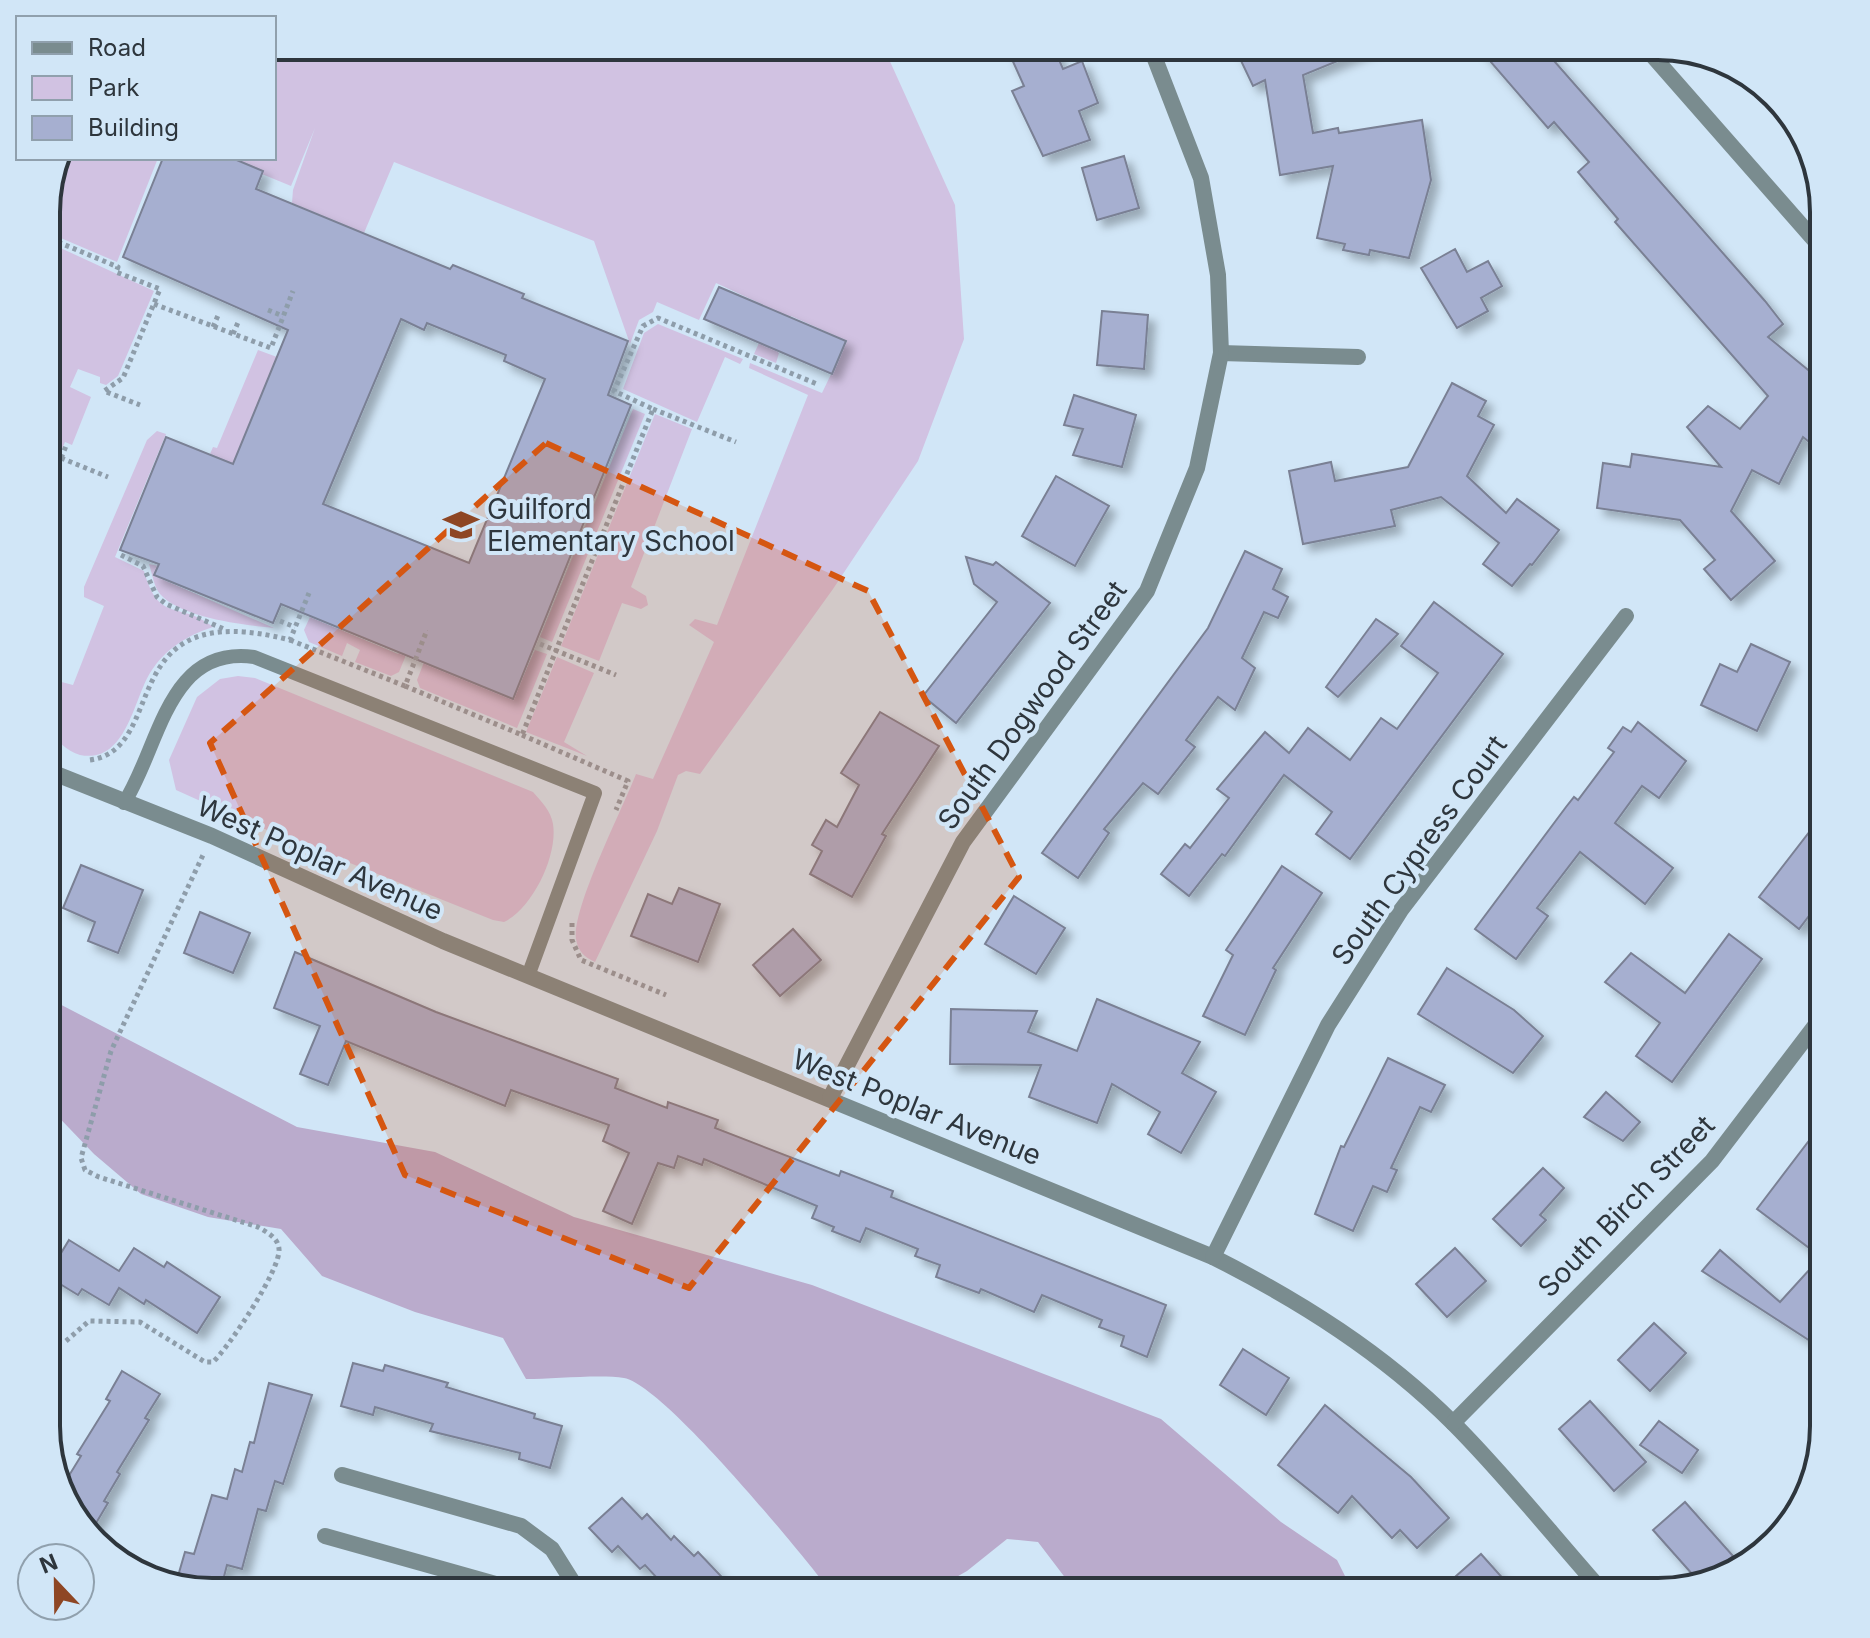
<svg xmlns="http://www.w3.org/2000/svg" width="1870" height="1638" viewBox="0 0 1870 1638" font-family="Inter,sans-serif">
<defs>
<filter id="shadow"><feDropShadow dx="7" dy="7" stdDeviation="4" flood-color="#0004"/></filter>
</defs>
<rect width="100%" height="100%" fill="#d1e6f7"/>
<g fill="#d1c2e2">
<path d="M274 46H883L955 205 964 339 918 461 833 589 700 774 686 771 678 775 657 831 595 962C584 957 578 951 576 939 572 908 623 808 636 774L653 779 714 642 689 625 695 619 717 625 808 395 749 368 750 363 822 393 847 341 791 316 776 350 779 353 776 363 754 354 774 310 716 283 699 320 657 302 653 312 639 320 630 344 594 241 394 162 364 233 292 203 293 190 315 128 291 186 223 158H274Z"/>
<polygon points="58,158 158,158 117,262 56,236 54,245 154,291 118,376 106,385 100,383 100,377 78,369 70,387 91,397 72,445 65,442 46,487 46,201"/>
<polygon points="658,324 743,359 740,364 725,357 697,422 623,389 644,333"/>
<polygon points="258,350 277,357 233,464 210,454 213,447 217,448"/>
<polygon points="633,409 645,414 552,642 540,637"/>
<polygon points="655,414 692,429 631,587 646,596 648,605 641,609 622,603 599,661 561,646"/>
<path d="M157 431 166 434 115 557 144 571C159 625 180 600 213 627 186 636 165 649 150 673 133 701 126 764 80 755 65 751 57 738 46 732V691L54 680 73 685 104 606 84 597V587L147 440Z"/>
<path d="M149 564 158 566 155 576 274 628C244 625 181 618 160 594 154 587 152 573 149 564Z"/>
<polygon points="310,617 398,654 412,623 418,626 399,672 391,676 355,662 360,650 347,643 342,656 309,642 304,630"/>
<polygon points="535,650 547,654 517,728 420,688 417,680 426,657 428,664 513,699"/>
<polygon points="557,657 594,673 564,742 587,756 526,732"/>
<path d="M238 676 255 678 533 792C541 801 551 811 553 824 558 855 533 908 504 922L493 920 247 822 176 790 169 760 197 697 220 679Z"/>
</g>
<path fill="#baabcc" d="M46 997 297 1127 435 1152 574 1217 812 1285 1161 1419 1281 1522 1337 1560 1353 1592H1076L1038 1542 1007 1539 967 1571 930 1592H831C802 1554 664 1385 624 1378 601 1374 552 1379 526 1379L503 1338 415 1312 322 1276 281 1229 208 1217 141 1194 94 1154 46 1104Z"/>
<g fill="#a6afd0" stroke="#7a8094" stroke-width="2" fill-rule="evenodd" filter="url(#shadow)">
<polygon points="1006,46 1053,46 1063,69 1082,61 1098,103 1079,111 1090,140 1043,156 1012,91 1024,86"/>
<polygon points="1234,46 1374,46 1303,75 1313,133 1338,128 1339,133 1422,120 1431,180 1409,258 1370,250 1369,255 1343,250 1345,244 1317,238 1333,166 1280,175 1265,80 1253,86"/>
<polygon points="1477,46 1541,46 1765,301 1783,324 1768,337 1824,383 1824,454 1803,437 1779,484 1752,470 1731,511 1775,561 1731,600 1704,569 1715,560 1680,520 1597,508 1603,463 1630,467 1632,454 1721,467 1687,427 1708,406 1740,429 1768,396 1615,222 1618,219 1578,172 1589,162 1554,122 1548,128"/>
<polygon points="1124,156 1139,208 1097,220 1082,168"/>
<path d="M163 158H232L263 171 256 189 450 269 453 265 524 294 522 298 628 341 608 395 631 405 513 699 281 604 273 623 154 575 159 564 120 550 166 437 233 464 288 330 123 257ZM401 319 424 330 427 323 506 355 504 361 545 379 469 563 323 504Z"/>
<polygon points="1455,249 1467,272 1488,261 1502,286 1481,298 1488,311 1457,328 1421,268"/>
<polygon points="719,287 846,341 832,374 704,319"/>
<polygon points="1102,311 1148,315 1144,369 1097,365"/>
<polygon points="1452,383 1486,401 1478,416 1494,425 1467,476 1506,513 1517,499 1559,530 1532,565 1530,564 1512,586 1483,564 1499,543 1441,497 1391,510 1395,526 1303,544 1289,471 1331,462 1335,481 1408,467"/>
<polygon points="1074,395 1136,415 1122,467 1073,455 1083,429 1064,425"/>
<polygon points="1056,476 1109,506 1075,566 1022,536"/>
<polygon points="1245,551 1282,569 1273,589 1288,597 1278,618 1264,612 1242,658 1255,668 1235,710 1218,697 1186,740 1195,747 1158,794 1143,783 1104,829 1109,833 1078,878 1042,853 1208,628"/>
<polygon points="966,557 993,565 996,562 1050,603 956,723 923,696 997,602 974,584"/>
<polygon points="1434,602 1503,654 1350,859 1316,834 1332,812 1284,775 1225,856 1222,854 1189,896 1161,874 1185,844 1190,848 1229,798 1217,789 1265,732 1289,753 1308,728 1350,760 1381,718 1397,729 1438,673 1401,646"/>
<polygon points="1376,619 1398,634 1338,697 1326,687"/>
<polygon points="1751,644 1790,662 1757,731 1701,705 1720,664 1737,672"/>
<polygon points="880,712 939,746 882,834 886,836 852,897 810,874 822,851 812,845 826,820 837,827 859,785 841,773"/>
<polygon points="1638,722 1686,761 1659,798 1642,786 1615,823 1673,868 1645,904 1580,852 1537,908 1548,916 1516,959 1475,929 1566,807 1574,797 1578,800 1614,752 1608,748 1623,727 1631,732"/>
<polygon points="1824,813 1824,896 1799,929 1759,897"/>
<polygon points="81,865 143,890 118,953 88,941 95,922 63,908"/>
<polygon points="1282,866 1322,893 1273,968 1276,970 1245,1035 1203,1016 1233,955 1226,950"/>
<polygon points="679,888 720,904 698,962 631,936 648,894 672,904"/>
<polygon points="1014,896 1065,928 1036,974 985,944"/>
<polygon points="200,912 250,933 233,973 184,953"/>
<polygon points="793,929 821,960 780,996 753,965"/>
<polygon points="1729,934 1762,959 1672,1082 1636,1056 1660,1023 1605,982 1631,953 1685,993"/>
<polygon points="295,952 436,1012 618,1079 615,1088 667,1108 668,1102 718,1120 715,1128 839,1176 841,1171 893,1191 891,1197 1166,1305 1147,1357 1121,1346 1124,1336 1099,1327 1102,1320 1042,1295 1034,1312 981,1289 979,1293 936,1277 940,1265 915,1256 918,1249 866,1228 860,1242 832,1231 834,1227 812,1218 817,1206 704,1159 702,1165 678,1156 674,1168 658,1163 632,1224 603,1211 629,1153 603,1141 609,1125 511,1090 505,1106 346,1041 328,1085 300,1074 320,1026 274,1008"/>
<polygon points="1447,968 1514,1010 1543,1036 1513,1073 1418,1014"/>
<polygon points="1097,999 1200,1042 1182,1073 1216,1092 1181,1153 1148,1134 1160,1112 1112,1084 1097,1123 1029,1097 1041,1065 950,1064 951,1009 1037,1011 1028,1032 1077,1051"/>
<polygon points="1388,1058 1445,1085 1431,1112 1420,1107 1391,1168 1397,1170 1387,1192 1373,1186 1353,1231 1315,1214 1341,1146 1344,1147"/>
<polygon points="1606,1092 1640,1122 1623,1141 1584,1117"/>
<polygon points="1824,1121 1824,1350 1702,1271 1720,1250 1780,1302 1821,1257 1757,1209"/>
<polygon points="1543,1168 1564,1188 1540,1215 1546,1220 1521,1246 1493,1219"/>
<polygon points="69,1240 119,1271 134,1248 164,1267 167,1262 220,1297 197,1333 146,1300 144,1304 119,1288 109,1305 82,1289 78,1295 47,1276"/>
<polygon points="1455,1248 1486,1281 1447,1317 1416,1284"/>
<polygon points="1654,1323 1686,1353 1650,1391 1618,1360"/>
<polygon points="1243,1349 1289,1378 1266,1415 1220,1385"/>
<polygon points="353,1363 383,1371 385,1365 448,1383 446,1387 535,1414 534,1418 562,1426 550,1468 519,1459 520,1453 430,1431 433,1424 375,1407 373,1415 341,1406"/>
<polygon points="122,1371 160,1394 145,1418 149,1420 117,1472 120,1474 104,1501 108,1503 89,1535 64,1501 73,1486 65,1482 81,1456 77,1454 110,1401 106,1399"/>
<polygon points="269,1383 312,1395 283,1484 275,1481 266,1511 258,1509 242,1569 227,1565 220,1592 176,1583 185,1552 194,1554 212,1495 227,1499 235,1469 242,1472 250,1442 254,1443"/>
<polygon points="1590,1401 1646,1462 1614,1491 1559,1429"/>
<polygon points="1325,1405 1411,1477 1449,1518 1417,1548 1400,1530 1392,1538 1352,1496 1338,1513 1278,1465"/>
<polygon points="1659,1421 1698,1450 1682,1473 1640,1445"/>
<polygon points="622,1498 642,1519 647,1514 671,1540 674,1536 694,1556 698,1552 736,1592 670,1592 645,1565 640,1569 618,1546 612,1552 589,1528"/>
<polygon points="1685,1502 1733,1556 1701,1584 1653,1530"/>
<polygon points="1481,1554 1515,1592 1438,1592"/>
</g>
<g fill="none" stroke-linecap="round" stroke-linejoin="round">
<g stroke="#8e9daa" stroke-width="5" stroke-dasharray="4 4" stroke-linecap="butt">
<polyline points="58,242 118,267 116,272 160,289 123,378 104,391 140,405"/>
<polyline points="154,304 271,348 293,291"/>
<polyline points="268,310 283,316"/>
<polyline points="213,327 219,313"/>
<polyline points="233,334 239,320"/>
<polyline points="653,409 736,442"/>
<polyline points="61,458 108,477"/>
<polyline points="46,495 66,446"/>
<polyline points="121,555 143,566 157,597 166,604 224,629"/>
<polyline points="280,621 295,627"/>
<polyline points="290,640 405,686 427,630"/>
<polyline points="540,644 616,675"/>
<polyline points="405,686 522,735 653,409 614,391 643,326 658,318 817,384"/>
<polyline points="522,735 628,781 616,810"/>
<polyline points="46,736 54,748"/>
<path d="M90 760C171 749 111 594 290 640L309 593"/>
<polyline points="572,923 572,940 581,960 666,995"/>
<path d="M66 1341 89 1321 140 1322 205 1362H213C229 1347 281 1269 279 1249 278 1237 266 1232 258 1227L99 1177 85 1170 81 1158 111 1051 203 855"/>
</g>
<path stroke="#7a8c8f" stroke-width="14" d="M124 803C160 747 167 645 254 657L595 793 528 976"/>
<g stroke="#7a8c8f" stroke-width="16">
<polyline points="1644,46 1824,251"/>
<polyline points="1221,353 1358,357"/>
<path d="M46 770 212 836 443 941 1213 1257C1300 1301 1383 1353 1453 1423 1506 1476 1553 1536 1603 1592"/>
<polyline points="830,1098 963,842 1147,591 1197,468 1221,353 1218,275 1201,178 1150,46"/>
<polyline points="1213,1257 1328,1025 1401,910 1626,616"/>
<polyline points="46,1362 51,1354 46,1354"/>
<polyline points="1453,1423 1712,1161 1824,1014"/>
<polyline points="342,1475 521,1526 552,1549 579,1592"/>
<polyline points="325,1536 524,1592"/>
</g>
</g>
<path fill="#d55611" fill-opacity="0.2" stroke="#d55611" stroke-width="6" stroke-dasharray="16 10" stroke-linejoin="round" d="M546 443 868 591 1019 877 689 1288 405 1175 210 743Z"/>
<defs>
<g id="school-bare" transform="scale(2.76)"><path d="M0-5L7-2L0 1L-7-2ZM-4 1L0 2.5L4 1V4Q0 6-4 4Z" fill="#8e4624" stroke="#d1e6f7" stroke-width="2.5" paint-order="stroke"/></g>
</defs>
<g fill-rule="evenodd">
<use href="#school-bare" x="461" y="525"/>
</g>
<g text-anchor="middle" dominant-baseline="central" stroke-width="8" stroke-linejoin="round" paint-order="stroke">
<g font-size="28" fill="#2e363d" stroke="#d1e6f7" text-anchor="start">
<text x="487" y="509">Guilford<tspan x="487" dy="32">Elementary School</tspan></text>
</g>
<g font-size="28" fill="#2e363d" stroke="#d1e6f7">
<text transform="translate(1032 705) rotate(-54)">South Dogwood Street</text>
<text transform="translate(1419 850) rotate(-54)">South Cypress Court</text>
<text transform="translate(320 858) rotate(24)">West Poplar Avenue</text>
<text transform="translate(917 1107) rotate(22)">West Poplar Avenue</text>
<text transform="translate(1626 1206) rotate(-46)">South Birch Street</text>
</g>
</g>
<path d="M0 0H1870V1638H0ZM212 60H1658A152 152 0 0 1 1810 212V1426A152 152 0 0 1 1658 1578H212A152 152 0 0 1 60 1426V212A152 152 0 0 1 212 60Z" fill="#d1e6f7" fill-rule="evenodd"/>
<path fill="none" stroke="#2e363d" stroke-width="4" d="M212 60H1658A152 152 0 0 1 1810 212V1426A152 152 0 0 1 1658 1578H212A152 152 0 0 1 60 1426V212A152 152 0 0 1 212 60Z"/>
<rect x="16" y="16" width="260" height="144" fill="#d1e6f7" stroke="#90a0ad" stroke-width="2"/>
<rect x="32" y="42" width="40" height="12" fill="#7a8c8f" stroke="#90a0ad" stroke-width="2"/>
<text x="88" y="56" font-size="24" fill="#2e363d">Road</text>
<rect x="32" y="76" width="40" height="24" fill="#d1c2e2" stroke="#90a0ad" stroke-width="2"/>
<text x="88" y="96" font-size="24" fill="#2e363d">Park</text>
<rect x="32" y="116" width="40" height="24" fill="#a6afd0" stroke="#90a0ad" stroke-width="2"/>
<text x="88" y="136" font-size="24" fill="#2e363d">Building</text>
<g transform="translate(56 1582) rotate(338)"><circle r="38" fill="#d1e6f7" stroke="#90a0ad" stroke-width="2"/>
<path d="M0-6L14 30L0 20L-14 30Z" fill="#8e4624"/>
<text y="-12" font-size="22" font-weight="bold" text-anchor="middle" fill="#2e363d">N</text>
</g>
</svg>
